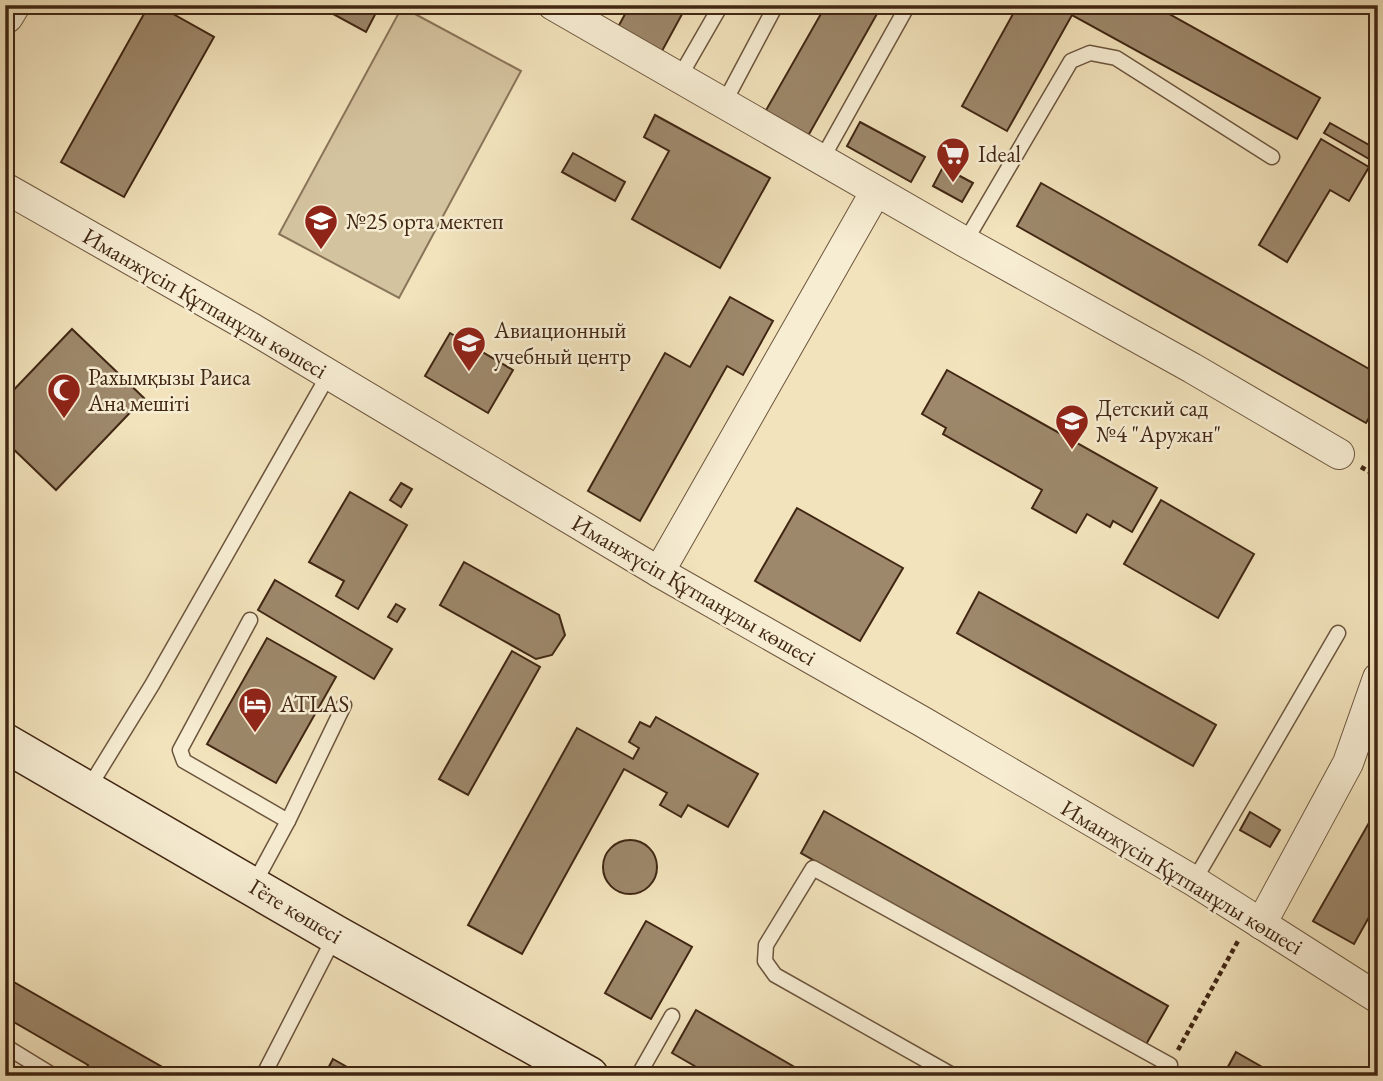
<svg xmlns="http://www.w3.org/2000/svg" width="1383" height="1081" viewBox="0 0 1383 1081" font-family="'EB Garamond',serif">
<rect width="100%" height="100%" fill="#f2e3bc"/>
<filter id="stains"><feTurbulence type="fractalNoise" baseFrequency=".00286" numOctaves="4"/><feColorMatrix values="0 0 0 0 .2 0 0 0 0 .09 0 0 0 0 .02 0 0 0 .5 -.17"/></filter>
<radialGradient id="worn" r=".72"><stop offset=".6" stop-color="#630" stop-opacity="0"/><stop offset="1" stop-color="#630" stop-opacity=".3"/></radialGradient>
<polygon fill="#d4c39f" stroke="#8a7459" stroke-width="2" points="402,7 521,71 399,298 279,234"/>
<g fill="#9d886b" stroke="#402613" stroke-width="2">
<polygon points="149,5 157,5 214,37 124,197 61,162"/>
<polygon points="323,5 380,5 366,32 322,8"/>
<polygon points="630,5 687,5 662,51 618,27"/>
<polygon points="826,5 882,5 808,136 765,112"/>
<polygon points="1018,5 1153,5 1320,98 1297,139 1072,15 1007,131 962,106"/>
<polygon points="655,115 770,178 720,268 632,219 669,151 644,137"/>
<polygon points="860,122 925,157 911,182 847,146"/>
<polygon points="1330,123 1378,150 1376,163 1324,133"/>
<polygon points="1321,139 1369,167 1349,201 1330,190 1287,262 1259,245"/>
<polygon points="573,153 625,182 615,201 562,172"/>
<polygon points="943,167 973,183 962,202 933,186"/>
<polygon points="1041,183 1378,374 1378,402 1366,423 1017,226"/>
<polygon points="730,297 773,321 743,375 727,366 640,521 588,491 665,353 690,367"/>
<polygon points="72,329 144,398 56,490 5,441 5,399"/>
<polygon points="450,333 513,370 488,413 425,376"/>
<polygon points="947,370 1157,488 1132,532 1113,521 1110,527 1087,514 1076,533 1032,508 1042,490 943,434 946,428 922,414"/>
<polygon points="401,483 412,489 401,507 390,500"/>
<polygon points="350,492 407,525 358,609 336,596 344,581 309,562"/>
<polygon points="1161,500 1254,554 1218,618 1124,564"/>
<polygon points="797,508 903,568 860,641 755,581"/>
<polygon points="464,562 559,615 565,635 552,655 536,659 440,605"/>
<polygon points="275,580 392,649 374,679 258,610"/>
<polygon points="979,592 1216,725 1193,766 957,633"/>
<polygon points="396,604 405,609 397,622 388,617"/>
<polygon points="267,638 336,677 276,783 207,744"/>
<polygon points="512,651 540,667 468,795 439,779"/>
<polygon points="656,717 758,774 728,827 688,805 681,817 660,805 667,793 624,769 522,954 468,925 577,728 633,759 639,748 629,742 640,722 650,727"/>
<polygon points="1378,807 1378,901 1354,944 1313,921"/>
<polygon points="824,811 1168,1006 1144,1048 801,853"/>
<polygon points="1250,812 1280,830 1270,847 1240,830"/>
<circle cx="630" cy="867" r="27"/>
<polygon points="646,921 692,947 651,1019 605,993"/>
<polygon points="5,977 178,1076 81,1076 88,1065 5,1017"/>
<polygon points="696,1010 810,1076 712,1076 672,1053"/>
<polygon points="1236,1052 1278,1076 1223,1076"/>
<polygon points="333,1059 363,1076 324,1076"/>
</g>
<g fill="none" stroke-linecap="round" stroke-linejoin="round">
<g stroke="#6c553d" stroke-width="17">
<g id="service">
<polyline points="679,78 721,5"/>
<polyline points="724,103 776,5"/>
<polyline points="822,159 908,5"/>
<polyline points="965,242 1071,61 1090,53 1116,58 1272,157"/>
<polyline points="250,620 180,750 184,761 288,821"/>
<polyline points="88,789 152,685 329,374"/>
<polyline points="1194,881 1338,633"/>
<polyline points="254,884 288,821 344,705"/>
<polyline points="5,1046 49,1073 50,1076"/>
<polyline points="263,1076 335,936"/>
<polyline points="638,1076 672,1016"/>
<polyline points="954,1076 775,975 765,961 766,945 813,868 1170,1065 1164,1076"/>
</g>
</g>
<g stroke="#6c553d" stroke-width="32">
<g id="minor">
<polyline points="553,5 965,242 1192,368 1339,454"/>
<polyline points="5,188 253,329 659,572 923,722 1194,881 1378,998"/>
<polyline points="659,572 876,191"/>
<polyline points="1261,924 1348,763 1378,678"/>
</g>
</g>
<g stroke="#6c553d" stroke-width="39">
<polyline id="tertiary" points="5,15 11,5"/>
</g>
<g stroke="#402613" stroke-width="41">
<polyline id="secondary" points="5,743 336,935 589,1076"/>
</g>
<g stroke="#402613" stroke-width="4.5" stroke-dasharray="5 3.5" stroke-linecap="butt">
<polyline points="1361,467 1378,477"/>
<polyline points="1178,1050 1238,941"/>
</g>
<use href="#service" stroke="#f7edd3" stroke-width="14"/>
<use href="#minor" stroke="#f7edd3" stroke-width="30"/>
<use href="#tertiary" stroke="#f7edd3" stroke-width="37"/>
<use href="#secondary" stroke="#f7edd3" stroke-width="38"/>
</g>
<defs>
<g id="supermarket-pin" transform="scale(1.75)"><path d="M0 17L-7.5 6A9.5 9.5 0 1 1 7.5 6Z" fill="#8f2418" stroke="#f7edd3"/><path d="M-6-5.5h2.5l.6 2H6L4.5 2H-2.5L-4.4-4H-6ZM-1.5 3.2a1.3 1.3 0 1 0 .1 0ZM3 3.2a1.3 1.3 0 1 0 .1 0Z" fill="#fff"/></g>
<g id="school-pin" transform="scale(1.75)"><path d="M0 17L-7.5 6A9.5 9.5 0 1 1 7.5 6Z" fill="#8f2418" stroke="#f7edd3"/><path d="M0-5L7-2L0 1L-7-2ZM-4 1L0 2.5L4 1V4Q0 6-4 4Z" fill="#fff"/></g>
<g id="university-pin" transform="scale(1.75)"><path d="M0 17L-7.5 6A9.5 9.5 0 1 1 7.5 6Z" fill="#8f2418" stroke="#f7edd3"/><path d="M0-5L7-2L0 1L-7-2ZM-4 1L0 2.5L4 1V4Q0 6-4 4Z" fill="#fff"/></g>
<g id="mosque-pin" transform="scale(1.75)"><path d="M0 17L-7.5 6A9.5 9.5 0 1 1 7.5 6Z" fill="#8f2418" stroke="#f7edd3"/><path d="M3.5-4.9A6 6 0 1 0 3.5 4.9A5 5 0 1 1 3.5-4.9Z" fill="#fff"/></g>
<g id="hotel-pin" transform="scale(1.75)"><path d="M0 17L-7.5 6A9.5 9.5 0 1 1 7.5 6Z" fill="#8f2418" stroke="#f7edd3"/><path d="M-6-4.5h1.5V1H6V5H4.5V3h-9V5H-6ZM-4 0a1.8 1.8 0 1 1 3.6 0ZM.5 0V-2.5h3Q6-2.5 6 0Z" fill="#fff"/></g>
</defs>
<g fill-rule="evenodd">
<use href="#supermarket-pin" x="953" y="154"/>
<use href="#school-pin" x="321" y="221"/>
<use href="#university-pin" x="469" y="343"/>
<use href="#mosque-pin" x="64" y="390"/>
<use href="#school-pin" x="1072" y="421"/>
<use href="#hotel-pin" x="255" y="704"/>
</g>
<g text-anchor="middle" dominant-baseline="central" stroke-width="5" stroke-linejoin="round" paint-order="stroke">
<g font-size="23" fill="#402613" stroke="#f7edd3" text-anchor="start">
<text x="978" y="154">Ideal</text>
<text x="346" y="221">№25 орта мектеп</text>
<text x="494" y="330">Авиационный<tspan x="494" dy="26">учебный центр</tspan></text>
<text x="88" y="377">Рахымқызы Раиса<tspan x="88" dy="26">Ана мешіті</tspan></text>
<text x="1096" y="408">Детский сад<tspan x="1096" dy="26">№4 "Аружан"</tspan></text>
<text x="280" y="704">ATLAS</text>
</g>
<g font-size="23" fill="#402613" stroke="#f7edd3">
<text transform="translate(205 303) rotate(30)">Иманжүсіп Құтпанұлы көшесі</text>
<text transform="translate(694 590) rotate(30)">Иманжүсіп Құтпанұлы көшесі</text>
<text transform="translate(1182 877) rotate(31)">Иманжүсіп Құтпанұлы көшесі</text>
<text transform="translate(296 911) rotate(31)">Гёте көшесі</text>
</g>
</g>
<rect width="1383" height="1081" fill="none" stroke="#f2e3bc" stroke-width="28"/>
<rect x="7" y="7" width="1369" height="1067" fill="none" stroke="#402613" stroke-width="3.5"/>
<rect x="14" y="14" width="1355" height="1053" fill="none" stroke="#402613" stroke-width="2"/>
<rect width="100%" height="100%" filter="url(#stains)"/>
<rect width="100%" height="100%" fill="url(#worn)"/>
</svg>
